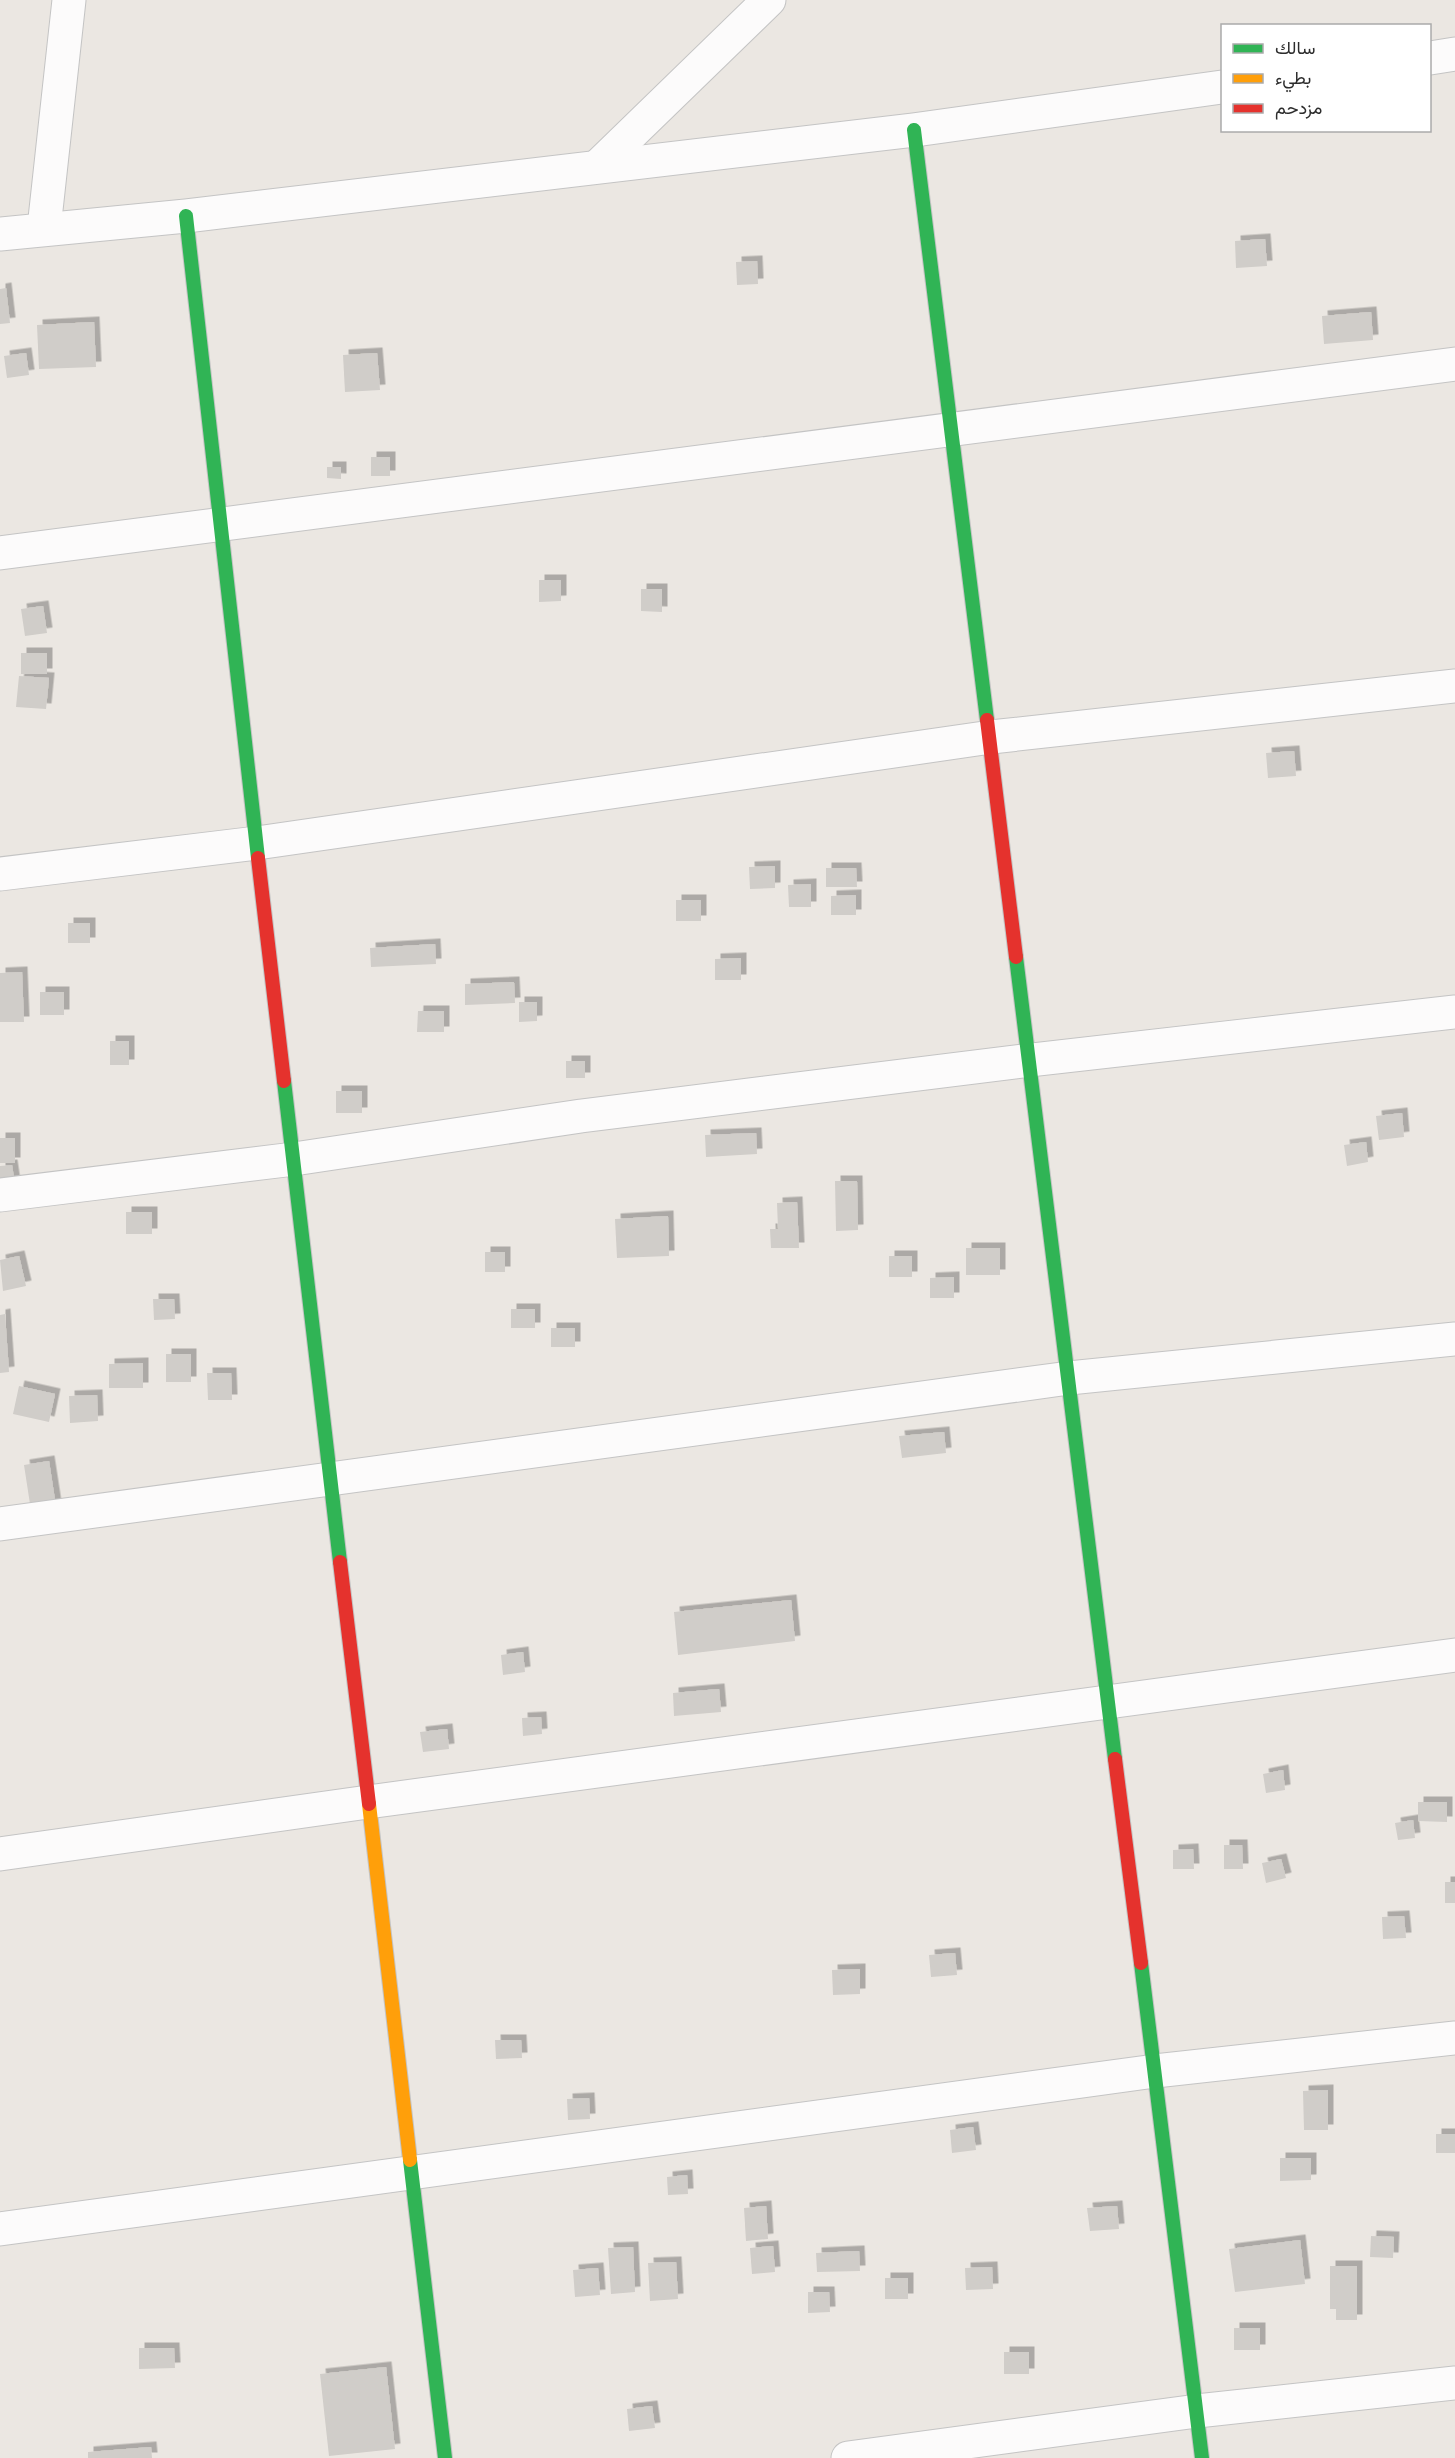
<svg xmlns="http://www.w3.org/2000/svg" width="1455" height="2458" viewBox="0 0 1455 2458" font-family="Manrope,Vazirmatn,sans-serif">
<defs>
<filter id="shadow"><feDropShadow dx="5.5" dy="-5.5" stdDeviation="0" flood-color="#0004"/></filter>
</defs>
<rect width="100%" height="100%" fill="#ebe7e2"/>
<g fill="#d0cdc9" filter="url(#shadow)">
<polygon points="1265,239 1267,266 1236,268 1235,241"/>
<polygon points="757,261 758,284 737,285 736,262"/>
<polygon points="6,288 10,323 0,324 0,289"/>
<polygon points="1371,312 1373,340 1324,344 1322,316"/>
<polygon points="94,322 96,367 39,369 37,325"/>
<polygon points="26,353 29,375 7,378 4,356"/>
<polygon points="377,353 380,390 345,392 343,355"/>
<rect x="371" y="457" width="19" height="19"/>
<polygon points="327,467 341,467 341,479 327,478"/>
<polygon points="539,580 561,580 561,601 539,602"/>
<polygon points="641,589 662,589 662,612 641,611"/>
<polygon points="43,606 47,633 25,636 21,609"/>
<rect x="21" y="653" width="26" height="21"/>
<polygon points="19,676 49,678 46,709 16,707"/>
<polygon points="1294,751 1296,776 1268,778 1266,753"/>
<polygon points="775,866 775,888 750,889 749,867"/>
<polygon points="826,868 856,868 857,887 826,887"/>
<polygon points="811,884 811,907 789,907 788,885"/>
<polygon points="856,895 856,915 831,915 831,896"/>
<rect x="676" y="900" width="25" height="21"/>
<rect x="68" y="923" width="22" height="20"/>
<polygon points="435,944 436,964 371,967 370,948"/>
<polygon points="741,958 741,980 715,980 715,959"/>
<polygon points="22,972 24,1022 0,1022 0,973"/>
<polygon points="514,982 515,1003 465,1005 465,984"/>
<rect x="40" y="992" width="24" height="23"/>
<polygon points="519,1002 537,1002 537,1021 519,1022"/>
<polygon points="418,1011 444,1011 444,1032 417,1032"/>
<rect x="110" y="1041" width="19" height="24"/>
<rect x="566" y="1061" width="19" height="17"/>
<rect x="336" y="1091" width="26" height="22"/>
<polygon points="1402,1113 1404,1137 1379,1140 1376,1116"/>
<polygon points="756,1133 757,1154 706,1157 705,1135"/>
<rect x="0" y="1138" width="15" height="25"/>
<polygon points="1366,1142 1368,1162 1347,1166 1344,1145"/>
<polygon points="12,1165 16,1192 0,1194 0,1166"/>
<polygon points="835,1181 857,1181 858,1230 836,1231"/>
<polygon points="797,1202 799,1248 771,1248 770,1229 778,1229 777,1203"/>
<rect x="126" y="1212" width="26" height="22"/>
<polygon points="668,1216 669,1256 617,1258 615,1219"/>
<rect x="966" y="1248" width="34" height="27"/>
<rect x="485" y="1252" width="20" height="20"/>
<polygon points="19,1256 26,1286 3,1291 0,1260"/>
<rect x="889" y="1256" width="23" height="21"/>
<polygon points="954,1277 954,1298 930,1298 930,1278"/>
<polygon points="153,1299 174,1299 175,1319 154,1320"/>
<rect x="511" y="1309" width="24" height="19"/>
<polygon points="5,1314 9,1372 0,1373 0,1315"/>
<rect x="551" y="1328" width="24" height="19"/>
<rect x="166" y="1354" width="25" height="28"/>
<polygon points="143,1363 143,1388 109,1388 109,1364"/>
<polygon points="207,1373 231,1373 232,1400 208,1400"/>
<polygon points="19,1386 55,1394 49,1422 13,1414"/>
<polygon points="97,1395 98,1421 70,1423 69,1396"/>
<polygon points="944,1432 946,1453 902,1458 899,1436"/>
<polygon points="49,1461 57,1513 32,1517 24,1465"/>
<polygon points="791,1600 795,1641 678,1655 674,1612"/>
<polygon points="523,1652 525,1672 503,1675 501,1655"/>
<polygon points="719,1689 721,1712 674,1716 673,1693"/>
<polygon points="541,1717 542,1734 523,1736 522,1718"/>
<polygon points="447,1729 449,1749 423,1752 420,1732"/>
<polygon points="1283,1770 1285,1790 1266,1793 1263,1774"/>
<polygon points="1418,1802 1447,1802 1447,1822 1418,1821"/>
<polygon points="1413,1820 1415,1838 1398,1840 1395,1823"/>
<polygon points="1224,1845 1242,1845 1243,1869 1224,1869"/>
<polygon points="1193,1849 1194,1869 1173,1869 1173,1850"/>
<polygon points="1281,1859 1286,1878 1266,1883 1262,1863"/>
<rect x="1445" y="1882" width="10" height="21"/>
<polygon points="1404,1916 1406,1938 1383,1939 1382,1917"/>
<polygon points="955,1953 957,1975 931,1977 929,1955"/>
<polygon points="860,1969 860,1994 833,1995 832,1970"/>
<polygon points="495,2040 521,2040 522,2058 496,2059"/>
<polygon points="1328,2090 1328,2130 1304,2130 1303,2091"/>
<polygon points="589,2098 590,2119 568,2120 567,2099"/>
<polygon points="973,2127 976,2150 952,2153 950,2130"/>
<rect x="1436" y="2134" width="19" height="19"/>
<polygon points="1280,2158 1311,2158 1311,2180 1280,2181"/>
<polygon points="687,2175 688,2194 668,2195 667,2177"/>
<polygon points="766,2206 768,2239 746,2241 744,2208"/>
<polygon points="1117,2206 1119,2229 1090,2231 1087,2208"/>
<polygon points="1371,2236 1394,2237 1393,2258 1370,2257"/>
<polygon points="1300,2240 1305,2284 1235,2292 1229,2249"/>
<polygon points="773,2246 775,2272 752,2274 750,2248"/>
<polygon points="633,2247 635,2292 611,2294 608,2248"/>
<polygon points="859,2251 860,2271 817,2272 816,2253"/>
<polygon points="676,2262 678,2299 650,2301 648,2263"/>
<polygon points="1330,2266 1357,2266 1357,2320 1336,2320 1336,2309 1330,2309"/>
<polygon points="992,2267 993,2289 966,2290 965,2268"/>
<polygon points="598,2268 600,2295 575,2297 573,2270"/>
<rect x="885" y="2278" width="23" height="21"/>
<polygon points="808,2292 829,2292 830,2312 808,2313"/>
<rect x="1234" y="2328" width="26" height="22"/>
<polygon points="139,2348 174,2348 175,2368 139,2369"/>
<rect x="1004" y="2352" width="25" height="22"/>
<polygon points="386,2367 395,2449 329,2456 320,2374"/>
<polygon points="652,2406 655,2428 629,2431 627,2409"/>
<polygon points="151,2447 152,2458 88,2458 88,2452"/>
</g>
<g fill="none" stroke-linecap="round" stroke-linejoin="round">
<g stroke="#c4c4c4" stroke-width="35">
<g id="street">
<polyline points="1430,58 1455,54"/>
<polyline points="598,166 769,0"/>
<polyline points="44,228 69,0"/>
<polyline points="0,234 186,216 914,130 1222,87"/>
<polyline points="0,553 1455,364"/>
<polyline points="0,874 257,843 991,737 1455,686"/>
<polyline points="0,1195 294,1159 581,1116 1031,1060 1455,1012"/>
<polyline points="0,1524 1069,1378 1455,1339"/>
<polyline points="0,1854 368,1802 1455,1655"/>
<polyline points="0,2229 1155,2071 1455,2038"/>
<polyline points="848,2458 1197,2411 1455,2383"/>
</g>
</g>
<g stroke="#c4c4c4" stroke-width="16">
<g id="fast">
<polyline points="914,130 987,720"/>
<polyline points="186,216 258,858"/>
<polyline points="1016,957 1115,1759"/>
<polyline points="284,1081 340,1562"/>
<polyline points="1141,1963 1202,2458"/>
<polyline points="410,2160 445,2458"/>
</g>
</g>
<g stroke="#c4c4c4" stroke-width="16">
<polyline id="slow" points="369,1804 410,2160"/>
</g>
<g stroke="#c4c4c4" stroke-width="16">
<g id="jam">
<polyline points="987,720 1016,957"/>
<polyline points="258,858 284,1081"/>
<polyline points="340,1562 369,1804"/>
<polyline points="1115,1759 1141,1963"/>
</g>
</g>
<use href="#street" stroke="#fcfbfb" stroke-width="33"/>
<use href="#fast" stroke="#30b455" stroke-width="14"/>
<use href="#slow" stroke="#ff9f0a" stroke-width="14"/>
<use href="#jam" stroke="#e5322d" stroke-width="14"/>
</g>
<rect x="1221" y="24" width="210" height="108" fill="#ffffff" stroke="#ababab" stroke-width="1.5"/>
<rect x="1233" y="44" width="30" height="9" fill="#30b455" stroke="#ababab" stroke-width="1.5"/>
<text x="1275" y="54" font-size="18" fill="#2d2d2d">سالك</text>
<rect x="1233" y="74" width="30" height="9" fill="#ff9f0a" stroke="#ababab" stroke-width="1.5"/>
<text x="1275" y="84" font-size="18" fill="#2d2d2d">بطيء</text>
<rect x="1233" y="104" width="30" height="9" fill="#e5322d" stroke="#ababab" stroke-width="1.5"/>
<text x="1275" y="114" font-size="18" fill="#2d2d2d">مزدحم</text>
</svg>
